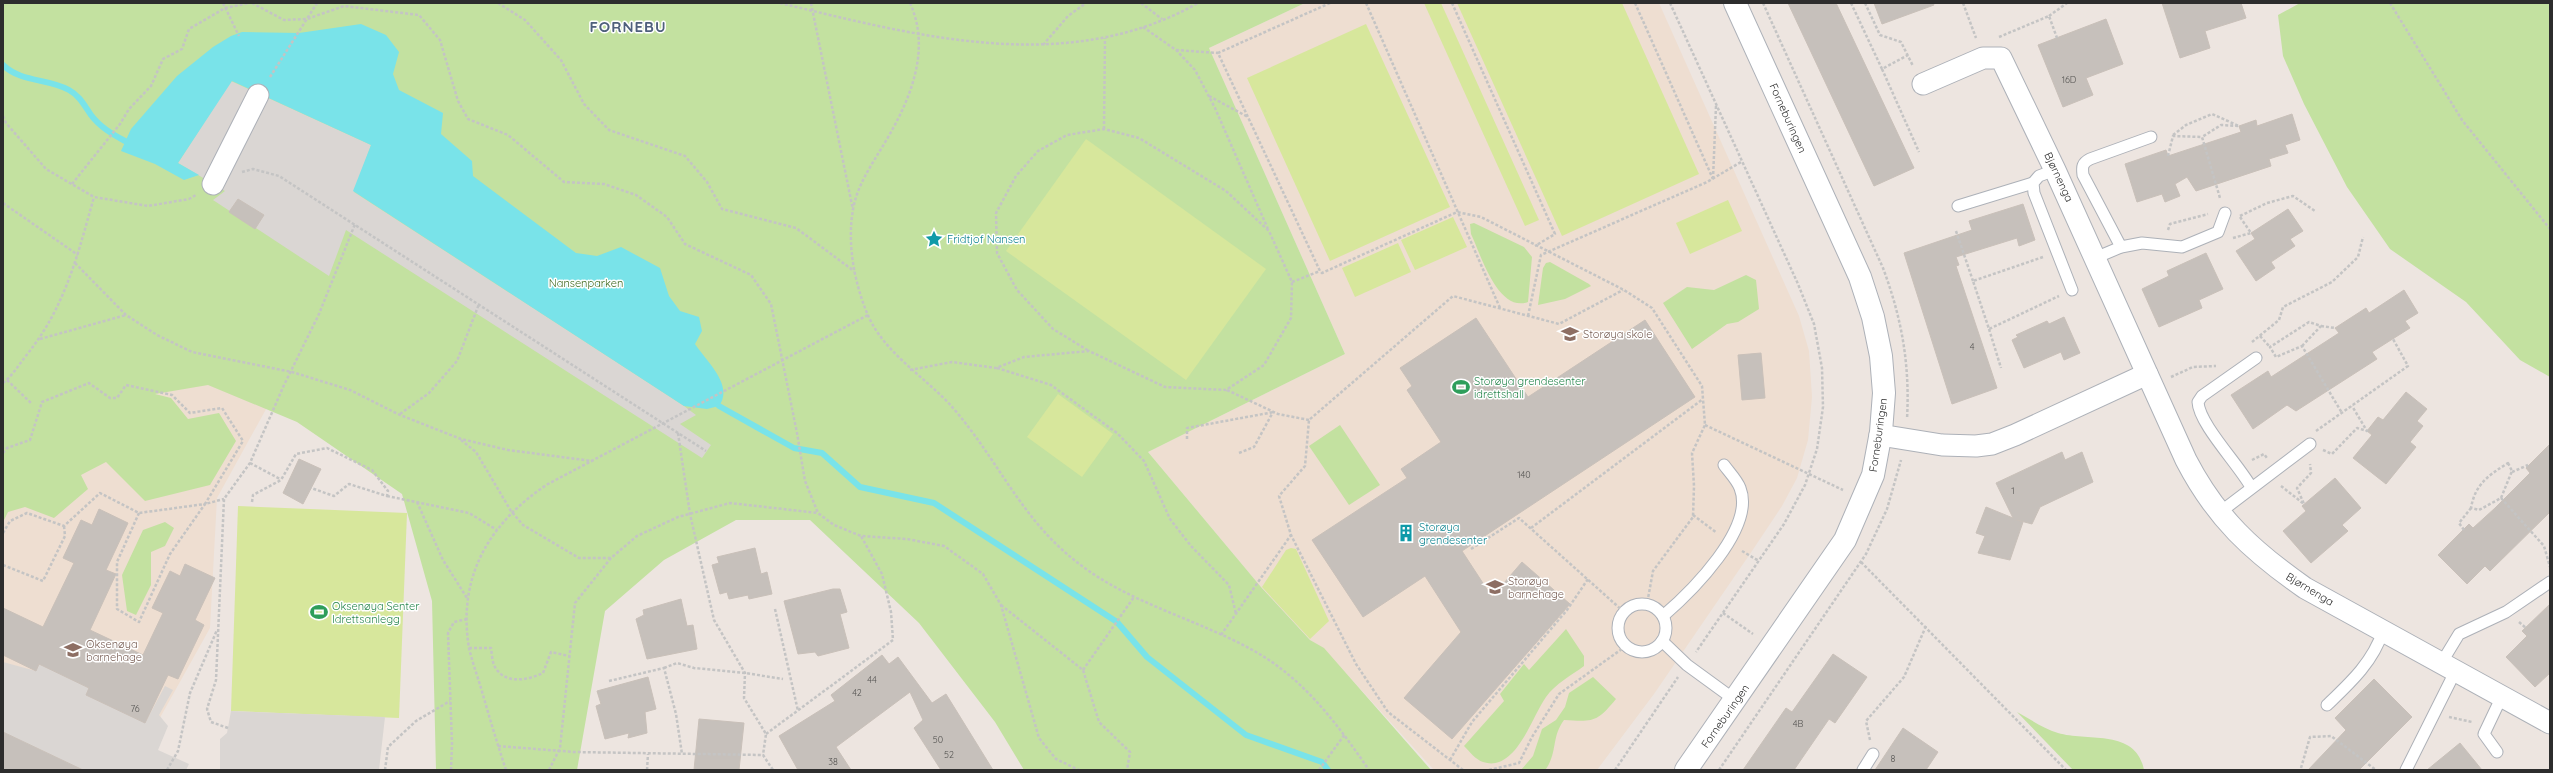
<svg xmlns="http://www.w3.org/2000/svg" width="2553" height="773" viewBox="0 0 2553 773" font-family="Quicksand,sans-serif">
<rect width="100%" height="100%" fill="#ede5e0"/>
<g fill="#eeded1">
<polygon points="1305,3 1659,3 1799,316 1809,351 1812,397 1808,440 1797,478 1782,506 1752,551 1654,694 1597,770 1434,770 1324,649 1310,640 1261,587 1148,452 1345,354 1209,48"/>
<polygon points="138,344 270,402 217,498 210,628 152,732 3,668 3,433"/>
</g>
<g fill="#c3e1a0">
<polygon points="3,3 1305,3 1209,48 1345,354 1148,452 1261,587 1310,640 1324,648 1431,770 1024,770 995,722 919,623 810,520 736,520 664,560 605,611 577,770 436,770 432,601 402,494 297,422 208,385 155,394 171,398 188,419 219,413 236,441 210,485 145,501 106,462 81,475 88,489 54,518 25,507 8,512 3,522"/>
<polygon points="2300,3 2550,3 2550,377 2520,360 2466,302 2390,249 2347,187 2304,104 2283,56 2278,15"/>
<path d="M1474 223 1524 247 1532 257 1528 302C1498 313 1481 255 1471 234L1470 224Z"/>
<polygon points="1550,262 1589,284 1591,286 1565,299 1538,305 1543,268 1546,263"/>
<polygon points="1746,275 1756,280 1759,309 1738,322 1727,324 1692,349 1663,303 1687,287 1714,290"/>
<polygon points="1340,425 1380,485 1349,505 1309,446"/>
<polygon points="165,522 174,528 165,546 151,552 151,585 136,615 127,611 122,575 143,530"/>
<path d="M1566 629 1584 656V666C1572 675 1555 684 1546 697 1532 716 1516 773 1483 762 1476 760 1469 751 1464 746L1504 701 1500 694 1524 664 1529 670Z"/>
<path d="M1593 677 1616 699C1597 722 1594 722 1564 720 1551 738 1558 751 1546 769L1521 770 1533 756 1542 729 1556 720 1565 707 1569 693Z"/>
<path d="M2017 712C2030 719 2044 729 2058 733 2088 742 2136 728 2144 770H2073Z"/>
</g>
<g fill="#d7e79c">
<polygon points="1424,3 1441,3 1539,220 1525,226"/>
<polygon points="1457,3 1622,3 1699,174 1562,236"/>
<polygon points="1366,24 1450,207 1330,261 1247,78"/>
<polygon points="1086,139 1266,269 1186,380 1006,251"/>
<polygon points="1728,200 1742,231 1690,254 1676,223"/>
<polygon points="1453,217 1467,247 1415,270 1401,240"/>
<polygon points="1398,243 1411,272 1355,297 1342,268"/>
<polygon points="1058,394 1113,434 1082,477 1027,437"/>
<polygon points="238,506 407,513 399,718 231,711"/>
<polygon points="1291,548 1296,549 1329,621 1310,639 1262,587 1286,550"/>
</g>
<g fill="#dad6d3">
<polygon points="231,81 371,145 354,192 684,406 696,415 680,424 711,445 702,458 346,230 329,276 213,200 225,191 178,163"/>
<polygon points="3,662 36,671 39,664 89,688 86,695 145,723 165,686 173,690 159,715 168,726 158,750 189,764 186,770 83,770 3,732"/>
<polygon points="231,711 385,717 379,770 220,770 220,739 227,733"/>
</g>
<path fill="#79e3e9" d="M361 24 386 35 399 52 393 74 399 90 443 113 441 134 472 161 473 176 576 253 597 256 621 247 660 268 669 296 680 311 699 317 702 331 695 344C707 362 734 385 719 406L707 409 684 406 353 191 371 145 232 81 178 163 199 175 184 180 155 164 121 151 131 129 177 76 213 47 231 36 242 32 299 33Z"/>
<g fill="none" stroke-linecap="round" stroke-linejoin="round">
<g stroke="#79e3e9" stroke-width="6">
<path d="M3 65C22 83 48 78 69 90 80 96 84 105 91 115 100 127 112 134 125 141"/>
<polyline points="719,406 794,448 822,453 860,487 934,503 1117,622 1147,657 1246,735 1322,762 1328,770"/>
</g>
</g>
<g fill="#c6c0bb" stroke="#c9c0b9">
<polygon points="1788,3 1836,3 1914,168 1874,186"/>
<polygon points="1874,3 1933,3 1934,5 1882,24"/>
<polygon points="2162,3 2241,3 2246,18 2205,31 2210,48 2180,58"/>
<polygon points="2106,19 2123,64 2086,78 2093,95 2063,107 2038,45"/>
<polygon points="2292,114 2300,140 2285,145 2288,153 2269,159 2271,166 2196,191 2187,177 2175,184 2180,196 2165,202 2162,194 2137,202 2125,164 2166,150 2168,156 2241,132 2239,126 2256,120 2257,126"/>
<polygon points="238,199 264,215 255,229 229,212"/>
<polygon points="2023,204 2035,240 2019,246 2017,238 1956,257 1959,265 1956,266 1997,388 1952,404 1904,253 1972,230 1969,221"/>
<polygon points="2288,209 2303,231 2290,239 2295,246 2271,262 2275,268 2256,281 2236,251 2255,239 2251,233"/>
<polygon points="2206,253 2223,289 2199,300 2202,308 2159,327 2142,289 2169,276 2167,271"/>
<polygon points="2404,290 2418,313 2405,321 2410,328 2372,352 2377,359 2296,411 2287,405 2253,429 2231,395 2268,371 2271,377 2339,333 2335,328 2366,308 2369,313"/>
<polygon points="2064,317 2080,353 2064,360 2061,352 2024,368 2012,340 2018,337 2016,335 2047,321 2049,324"/>
<polygon points="1476,318 1528,397 1645,320 1695,397 1462,551 1492,597 1522,562 1570,604 1452,739 1404,698 1461,632 1425,576 1363,617 1312,540 1407,478 1401,469 1441,442 1407,390 1412,386 1400,368"/>
<polygon points="1761,353 1765,398 1742,400 1738,355"/>
<polygon points="2406,392 2427,409 2417,421 2423,426 2410,442 2416,447 2386,484 2353,458 2372,435 2367,431 2378,417 2383,420"/>
<polygon points="2550,444 2550,512 2490,571 2485,566 2467,584 2438,555 2469,524 2473,528 2495,508 2530,473 2526,468"/>
<polygon points="2062,452 2065,460 2082,452 2093,482 2040,507 2032,524 2017,520 2023,522 2010,560 1978,553 1985,536 1976,533 1986,507 2013,518 1996,483"/>
<polygon points="299,459 321,469 303,504 283,493"/>
<polygon points="2335,478 2361,508 2342,525 2348,531 2311,563 2283,531 2306,511 2302,506"/>
<polygon points="99,509 128,523 106,570 116,574 90,630 143,655 163,613 152,608 170,571 180,576 185,564 215,578 195,620 204,625 178,679 168,675 145,723 86,695 89,688 39,664 36,671 3,655 3,608 43,627 74,563 63,558 81,520 92,525"/>
<polygon points="755,548 761,574 767,572 772,594 749,599 748,595 729,599 727,592 720,594 712,565 719,563 717,557"/>
<polygon points="833,589 840,589 847,612 840,614 849,648 818,656 815,652 798,654 784,601"/>
<polygon points="681,599 687,626 693,625 697,649 647,659 636,619 644,615 643,610"/>
<polygon points="2550,604 2550,673 2535,687 2506,657 2527,636 2522,631"/>
<polygon points="1833,654 1867,677 1835,723 1829,719 1794,770 1743,770 1786,708 1792,712"/>
<polygon points="882,655 889,664 898,657 932,703 946,694 993,770 941,770 914,728 923,720 910,692 836,747 851,770 798,770 779,736 835,701 831,695"/>
<polygon points="648,677 656,709 645,712 647,733 628,738 629,733 605,739 596,706 601,704 597,691"/>
<polygon points="2374,679 2412,717 2359,770 2308,770 2346,730 2335,718"/>
<polygon points="699,719 744,723 739,770 694,770"/>
<polygon points="1903,728 1938,752 1926,770 1875,770"/>
<polygon points="3,732 83,770 3,770"/>
<polygon points="2460,743 2482,770 2427,770"/>
</g>
<g fill="none" stroke-linecap="round" stroke-linejoin="round">
<g stroke="#adb1b8" stroke-width="13">
<g id="lane">
<polyline points="2055,170 2039,176 2033,183 2034,193 2072,290"/>
<polyline points="1958,206 2033,183"/>
<path d="M2121 247 2083 175C2082 167 2082 163 2090 159L2151 137"/>
<polyline points="2095,258 2121,247 2142,243 2182,247 2218,232 2225,213"/>
<path d="M2251 487C2239 465 2199 424 2198 402L2202 396 2256 358"/>
<polyline points="2219,513 2310,444"/>
<circle cx="1642" cy="628" r="24"/>
<path d="M1663 616C1691 592 1756 528 1740 488 1737 480 1729 472 1724 465"/>
<polyline points="1662,641 1687,665 1735,700"/>
<polyline points="2442,662 2459,634 2506,612 2550,582"/>
<path d="M2327 705C2350 683 2373 662 2383 631"/>
<polyline points="2497,752 2484,734 2502,696"/>
<polyline points="1863,770 1873,754"/>
<polyline points="2406,770 2456,670"/>
</g>
</g>
<g stroke="#adb1b8" stroke-width="23">
<g id="street">
<path d="M1923 84 1983 58H2001L2055 170 2186 460C2216 518 2252 551 2305 588L2550 723"/>
<polyline points="213,184 258,95"/>
<polyline points="1880,435 1942,445 1976,446 1992,444 2015,435 2147,374"/>
</g>
</g>
<g stroke="#adb1b8" stroke-width="24">
<polyline id="secondary" points="1686,770 1845,540 1873,475 1881,432 1884,393 1881,356 1873,317 1860,277 1735,3"/>
</g>
<g stroke="#c4c4c4" stroke-width="2.5" stroke-dasharray="3 2" stroke-linecap="butt">
<polyline points="223,3 239,36"/>
<polyline points="252,3 284,20 307,19 344,6 419,15 440,40 458,101 468,119 508,135 564,182 604,184 636,195 667,217 685,244 751,275 771,304 797,433 805,481 818,513 834,525 861,536 907,539 944,546 983,574 1001,605 1039,738 1056,759 1079,770"/>
<polyline points="498,3 525,20 561,60 584,104 609,130 685,156 707,182 722,209 796,228 854,271"/>
<path d="M780 3C917 36 1067 77 1198 3"/>
<polyline points="811,3 853,210"/>
<path d="M910 3C931 49 911 98 887 139 876 158 863 176 856 197 845 234 853 279 867 313 883 353 927 378 953 408 1000 462 1022 522 1082 566 1134 605 1200 620 1256 652 1305 680 1338 725 1369 770"/>
<polyline points="1141,3 1162,19"/>
<polyline points="1330,3 1218,53 1320,271 1322,273 1457,212 1481,217 1624,290 1652,308 1702,386 1705,425 1692,453 1694,486 1693,517 1653,571 1647,604"/>
<polyline points="1366,3 1500,308"/>
<polyline points="1452,3 1555,234 1535,246"/>
<polyline points="1635,3 1713,179"/>
<polyline points="1670,3 1798,284 1814,324 1822,368 1823,407 1817,449 1805,485 1784,524 1696,652"/>
<path d="M1763 3 1883 268C1902 319 1910 365 1907 419"/>
<polyline points="1851,3 1882,69 1908,55"/>
<polyline points="1865,3 1880,35 1901,42 1913,66"/>
<polyline points="1963,3 1976,38"/>
<polyline points="2390,3 2462,120 2550,229"/>
<polyline points="2049,16 2067,3"/>
<polyline points="1143,27 1176,50 1195,70 1215,108 1268,229"/>
<polyline points="1999,37 2049,16 2057,38"/>
<polyline points="1043,45 1068,16 1086,3"/>
<polyline points="1176,50 1218,53"/>
<polyline points="1882,69 1919,152"/>
<polyline points="270,77 317,3"/>
<polyline points="1209,96 1248,117"/>
<polyline points="3,116 6,123 46,169 94,197 148,206 189,199 196,195"/>
<polyline points="1104,129 1105,38"/>
<polyline points="2173,135 2186,125 2212,114 2239,126 2221,125 2202,137"/>
<polyline points="2168,156 2173,136 2202,137 2220,198"/>
<polyline points="242,172 253,169 279,176 706,451"/>
<polyline points="1713,179 1716,106"/>
<polyline points="72,184 120,124 129,109 151,86 163,59 182,49 189,29 225,8 249,3"/>
<polyline points="3,203 78,255"/>
<polyline points="2240,216 2267,203 2293,196 2315,211"/>
<polyline points="2168,230 2170,224 2208,214"/>
<polyline points="1956,231 1973,281"/>
<polyline points="2233,238 2251,233 2240,217"/>
<polyline points="2043,257 1973,281 1989,329 2059,296"/>
<polyline points="75,263 126,315 157,335 192,352 292,372 350,390 400,415 461,439 508,450 592,461"/>
<polyline points="1292,282 1320,271"/>
<polyline points="1528,316 1541,255 1707,182 1741,162"/>
<polyline points="2321,326 2335,328"/>
<polyline points="1989,329 2001,368"/>
<polyline points="2260,336 2269,346"/>
<polyline points="40,339 126,315"/>
<polyline points="2252,342 2279,320 2283,307 2332,282 2358,257 2363,237"/>
<polyline points="2302,346 2321,326 2309,322 2270,347 2276,357 2302,346 2342,413"/>
<polyline points="997,368 1051,385 1117,433 1144,461 1170,519 1191,546 1229,585 1236,614"/>
<polyline points="910,370 952,362 996,368 1024,357 1089,351 1165,387 1226,390 1264,365 1291,318 1292,282 1269,231 1226,191 1139,138 1104,129 1067,135 1038,151 1016,176 996,213 997,253 1017,290 1053,329 1089,351"/>
<polyline points="2171,377 2193,367 2216,366"/>
<polyline points="7,380 31,403"/>
<path d="M3 383C12 376 18 366 25 357 65 308 77 257 94 197"/>
<polyline points="1227,390 1278,414 1309,420"/>
<polyline points="400,414 429,393 457,361 479,304"/>
<polyline points="1705,425 1843,490"/>
<polyline points="2316,431 2408,366 2393,339"/>
<polyline points="678,433 690,514 714,620 745,673 744,698 766,734 763,755"/>
<polyline points="1187,439 1187,428 1274,412"/>
<polyline points="461,440 476,452 511,511 523,525 579,558 611,558"/>
<polyline points="2323,450 2332,454 2357,428 2367,431 2352,406"/>
<polyline points="3,453 7,448 30,440 42,402 89,383 110,398 117,398 126,385 172,395 190,413 222,408 243,441 205,504 224,499"/>
<polyline points="1239,453 1254,447 1273,412"/>
<polyline points="2252,460 2264,454 2267,458"/>
<polyline points="250,463 280,479"/>
<path d="M2508 463 2512 471 2501 498 2479 510 2471 508C2475 484 2489 475 2508 463Z"/>
<polyline points="2512,472 2528,465"/>
<polyline points="2281,486 2304,504 2297,488 2311,473 2310,464"/>
<polyline points="387,496 469,513 497,530"/>
<polyline points="2501,498 2544,546 2550,567"/>
<polyline points="252,502 253,495 281,480 296,454 327,448 372,470 388,491 387,496 349,484 334,496 311,488"/>
<polyline points="417,502 443,560 467,598"/>
<polyline points="139,513 117,562 117,609 139,622 170,554 205,504"/>
<polyline points="1693,515 1717,533"/>
<polyline points="1531,528 1703,399"/>
<polyline points="2464,530 2459,523 2471,508"/>
<polyline points="3,533 10,521 27,513 64,526 100,493 139,513 205,504"/>
<polyline points="1471,549 1519,518 1624,612"/>
<polyline points="1742,551 1759,561"/>
<polyline points="1861,562 2066,770"/>
<polyline points="3,565 43,581 65,536 64,526"/>
<polyline points="1001,605 1083,670 1099,722 1130,752 1127,770"/>
<polyline points="775,609 798,711"/>
<polyline points="1723,613 1753,634"/>
<polyline points="2519,622 2526,628"/>
<polyline points="1221,635 1291,535"/>
<path d="M469 648H491C492 654 492 662 495 667 505 685 528 680 543 673L551 652 569 656"/>
<polyline points="664,668 677,663 694,668 745,673 783,679"/>
<polyline points="1083,670 1134,597"/>
<polyline points="609,681 664,668 676,714 682,754"/>
<polyline points="2449,717 2472,722"/>
<polyline points="228,728 211,722 207,709 216,680 224,499 250,463 284,385 319,314 355,224"/>
<polyline points="766,734 893,640 891,612 882,574 861,536"/>
<polyline points="1870,740 1866,721 1904,677 1926,626"/>
<polyline points="498,746 574,752 763,755 773,770"/>
<polyline points="1450,760 1472,722 1567,610 1588,579"/>
<polyline points="2301,768 2310,737 2331,736 2376,770"/>
<polyline points="167,770 178,751 190,693 217,630"/>
<polyline points="385,770 388,747 416,721 450,701"/>
<polyline points="451,770 452,744 448,633 454,622 467,619"/>
<path d="M506 770C497 743 489 716 481 688 477 675 472 661 469 648 457 576 490 522 548 484L868 315"/>
<polyline points="549,770 560,748 575,603 611,558 637,536 678,517 730,503 818,513"/>
<polyline points="647,770 648,754"/>
<polyline points="1319,770 1345,734"/>
<polyline points="1463,770 1388,712 1356,664 1291,535 1279,496 1305,466 1309,420 1453,296 1559,324 1623,290"/>
<polyline points="1489,770 1519,763 1532,737 1559,694 1626,646"/>
<polyline points="1615,770 1678,677"/>
<polyline points="1719,770 1866,554 1887,509 1901,460"/>
</g>
<use href="#lane" stroke="#fff" stroke-width="11"/>
<use href="#street" stroke="#fff" stroke-width="21"/>
<use href="#secondary" stroke="#fff" stroke-width="22"/>
</g>
<defs>
<g id="sight-bare" transform="scale(1.38)"><path d="M0-6L1.8-2.2L6-1.7L2.9 1.2L3.7 5.4L0 3.3L-3.7 5.4L-2.9 1.2L-6-1.7L-1.8-2.2Z" fill="#0f9aa8" stroke="#fff" stroke-width="2.5" paint-order="stroke"/></g>
<g id="school-bare" transform="scale(1.38)"><path d="M0-5L7-2L0 1L-7-2ZM-4 1L0 2.5L4 1V4Q0 6-4 4Z" fill="#8d6e63" stroke="#fff" stroke-width="2.5" paint-order="stroke"/></g>
<g id="stadium-bare" transform="scale(1.38)"><path d="M0-5a6.5 5 0 1 0 0 10a6.5 5 0 1 0 0-10ZM-3.5-1.8h7v3.6h-7Z" fill="#2e9e5b" stroke="#fff" stroke-width="2.5" paint-order="stroke"/></g>
<g id="building-bare" transform="scale(1.38)"><path d="M-4-6H4V6H1V3H-1V6H-4ZM-2.5-4.3h1.7v1.8h-1.7ZM.8-4.3h1.7v1.8H.8ZM-2.5-1h1.7V.8h-1.7ZM.8-1h1.7V.8H.8Z" fill="#0f9aa8" stroke="#fff" stroke-width="2.5" paint-order="stroke"/></g>
</defs>
<g fill-rule="evenodd">
<use href="#sight-bare" x="934" y="239"/>
<use href="#school-bare" x="1570" y="334"/>
<use href="#stadium-bare" x="1461" y="387"/>
<use href="#building-bare" x="1406" y="533"/>
<use href="#school-bare" x="1495" y="587"/>
<use href="#stadium-bare" x="319" y="612"/>
<use href="#school-bare" x="73" y="650"/>
</g>
<g text-anchor="middle" dominant-baseline="central" stroke-width="3" stroke-linejoin="round" paint-order="stroke">
<g font-size="9" fill="#535250">
<text x="2069" y="79">16D</text>
<text x="1972" y="346">4</text>
<text x="1524" y="474">140</text>
<text x="2013" y="490">1</text>
<text x="872" y="679">44</text>
<text x="857" y="692">42</text>
<text x="135" y="708">76</text>
<text x="1798" y="723">4B</text>
<text x="938" y="739">50</text>
<text x="949" y="754">52</text>
<text x="1893" y="758">8</text>
<text x="833" y="761">38</text>
</g>
<g font-size="11" fill="#2d2d2d" stroke="#fff">
<text transform="translate(1788 118) rotate(66)">Forneburingen</text>
<text transform="translate(2059 177) rotate(65)">Bjørnenga</text>
<text transform="translate(1878 435) rotate(-82)">Forneburingen</text>
<text transform="translate(2310 589) rotate(31)">Bjørnenga</text>
<text transform="translate(1725 716) rotate(-55)">Forneburingen</text>
</g>
<g font-size="11" fill="#0d838f" stroke="#fff" text-anchor="start">
<text x="947" y="239">Fridtjof Nansen</text>
<text x="1419" y="527">Storøya<tspan x="1419" dy="13">grendesenter</tspan></text>
</g>
<g font-size="11" fill="#3d681f" stroke="#fff">
<text x="586" y="283">Nansenparken</text>
</g>
<g font-size="11" fill="#785e54" stroke="#fff" text-anchor="start">
<text x="1583" y="334">Storøya skole</text>
<text x="1508" y="581">Storøya<tspan x="1508" dy="13">barnehage</tspan></text>
<text x="86" y="644">Oksenøya<tspan x="86" dy="13">barnehage</tspan></text>
</g>
<g font-size="11" fill="#27864d" stroke="#fff" text-anchor="start">
<text x="1474" y="381">Storøya grendesenter<tspan x="1474" dy="13">idrettshall</tspan></text>
<text x="332" y="606">Oksenøya Senter<tspan x="332" dy="13">Idrettsanlegg</tspan></text>
</g>
<g font-size="15" font-weight="bold" letter-spacing="1" fill="#4f607c" stroke="#fff">
<text x="628" y="26">FORNEBU</text>
</g>
</g>
<rect width="2553" height="773" fill="none" stroke="#2d2d2d" stroke-width="8"/>
</svg>
